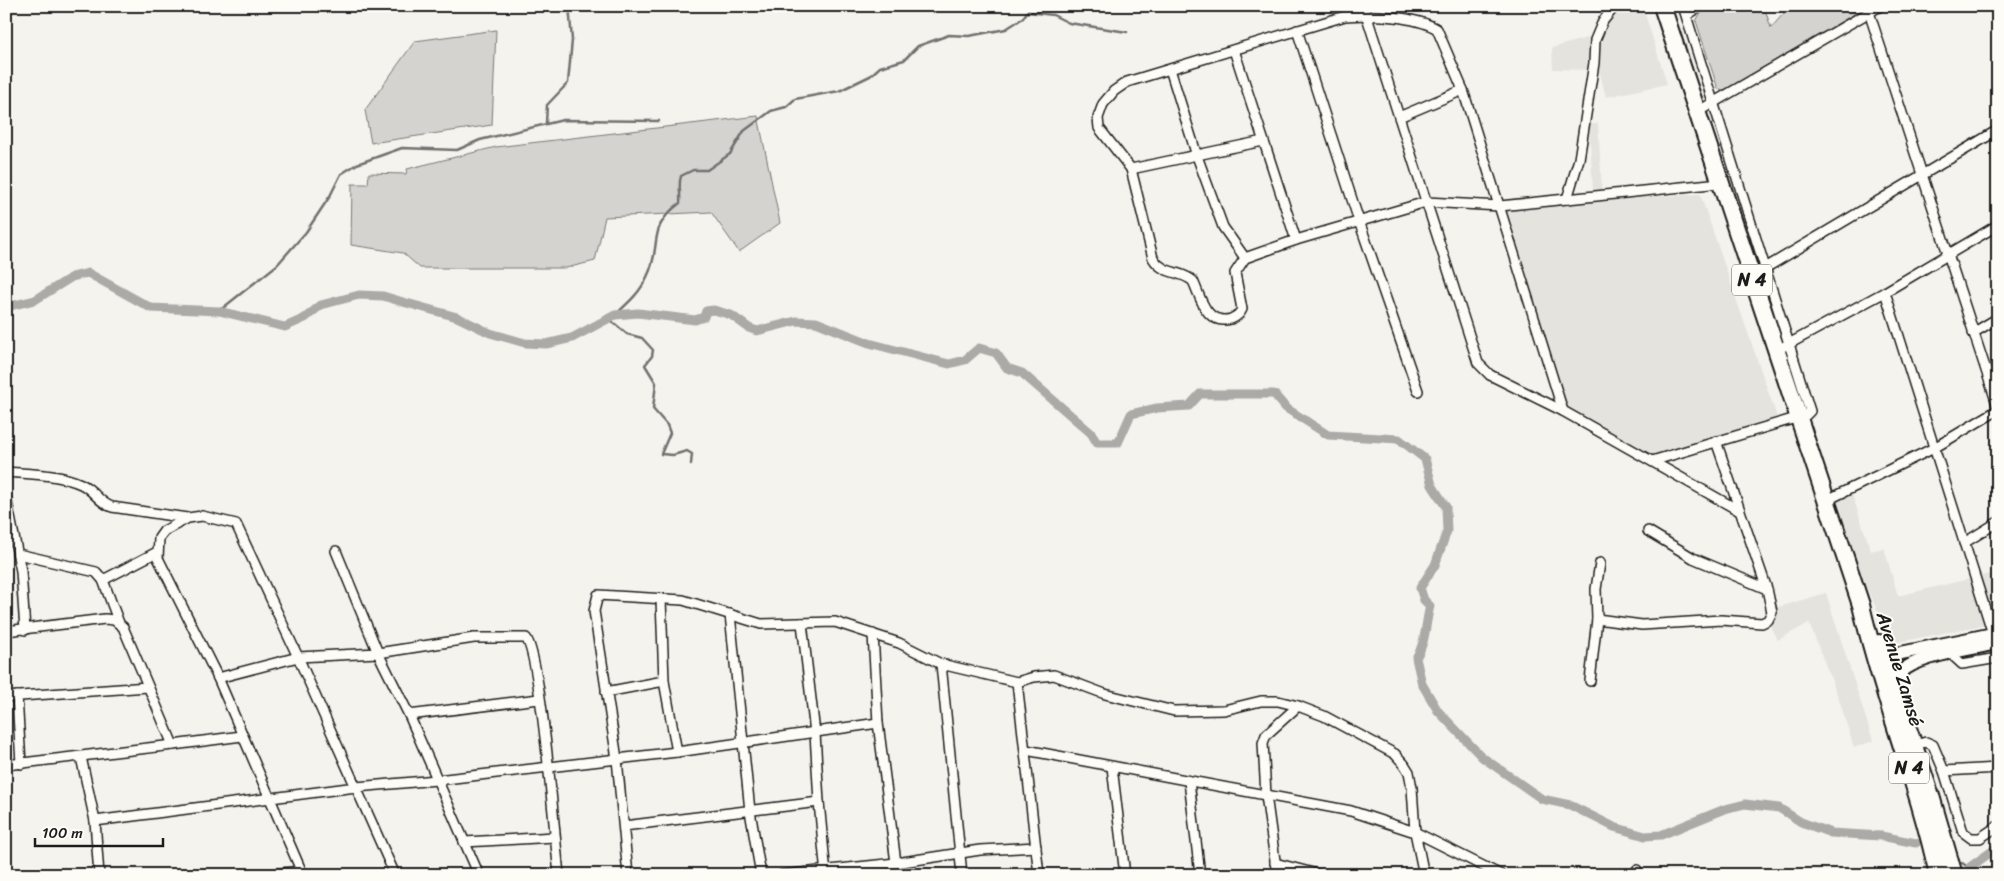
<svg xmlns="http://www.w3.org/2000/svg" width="2004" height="881" viewBox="0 0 2004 881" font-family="Sriracha,sans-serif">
<rect width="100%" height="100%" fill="#f4f3ee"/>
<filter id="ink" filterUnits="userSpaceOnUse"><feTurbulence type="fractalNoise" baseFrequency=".02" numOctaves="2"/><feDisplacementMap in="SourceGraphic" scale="10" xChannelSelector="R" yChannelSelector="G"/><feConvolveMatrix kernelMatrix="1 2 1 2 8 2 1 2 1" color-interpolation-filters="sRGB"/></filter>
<g filter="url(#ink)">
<g fill="#e4e3de">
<polygon points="1616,6 1640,6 1645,14 1667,84 1606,97 1599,70 1553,69 1552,48 1600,34"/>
<polygon points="1589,124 1598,124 1602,190 1593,192"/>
<polygon points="1700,194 1779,423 1652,464 1568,420 1497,205"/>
<polygon points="1850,488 1871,551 1884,548 1898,596 1998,572 1998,622 1894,643 1860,576 1832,497"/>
<polygon points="1826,593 1873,741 1854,748 1839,699 1809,623 1778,640 1769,622 1774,618 1775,608"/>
</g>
<g fill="#d4d3cf" stroke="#787876">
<polygon points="1712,6 1764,6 1771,28 1790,6 1856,6 1854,14 1726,90 1718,89 1696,21 1700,14"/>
<polygon points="496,30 492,125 371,143 365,110 415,41"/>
<polygon points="758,116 780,223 739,252 711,212 605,217 595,261 566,268 420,268 403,253 351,245 352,184 368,184 369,173 406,174 407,169 496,147"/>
</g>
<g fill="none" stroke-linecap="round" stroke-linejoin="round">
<g stroke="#72716f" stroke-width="2.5">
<polyline points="1028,12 1053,15 1069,23 1127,32"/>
<polyline points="546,123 547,105 568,83 572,40 569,6"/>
<polyline points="219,311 277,265 306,232 330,196 341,174 357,164 402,148 457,150 480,140 563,120 659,121"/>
<path d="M615 315C627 304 640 293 647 277 663 246 645 229 680 203 681 193 678 186 681 176L693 170H707L730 154 744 131 771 111 786 107 795 99 839 91 870 76 880 67 904 60 918 46 949 35 969 36 1006 29 1023 18 1031 6"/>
<polyline points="609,319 627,334 642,338 653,350 652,356 645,365 656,383 653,409 667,425 670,433 661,454 673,455 687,451 692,454 691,464"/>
<polyline points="1962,863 1980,875"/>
</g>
<g stroke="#abaaa6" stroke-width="9">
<path d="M6 307 35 300 72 277 88 273 151 308 219 311 285 327 305 318 321 305 359 295 383 296 403 302 457 317 490 333 525 343 546 344 572 338 615 315 638 313 695 320 704 317 706 311 714 310 731 315 749 328 757 331 796 321 816 322 869 343 949 364 965 360 979 348 996 353 1007 368 1022 373 1091 433 1097 443H1118L1131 414 1157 408 1189 406 1200 394H1274L1286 408 1328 435 1399 439 1425 459 1432 485 1446 507 1447 531 1435 565 1420 588 1424 600 1430 606C1425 625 1426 643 1416 658L1422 684 1438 711 1482 757 1542 799 1570 805 1614 827 1645 836 1661 835 1725 809 1745 804 1779 808 1801 822 1831 833 1881 836 1916 843"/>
<polyline points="1970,867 1998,847"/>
</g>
<g stroke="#1c1c1c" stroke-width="12">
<g id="street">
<polyline points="1867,6 1998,407"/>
<polyline points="1366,14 1478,363 1490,375 1563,411 1738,510"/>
<polyline points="1687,15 1701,6"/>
<polyline points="1297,30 1359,221 1418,391"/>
<polyline points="1234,50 1296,240"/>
<path d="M1170 69 1197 156 1223 227 1245 258 1235 273 1242 309C1240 314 1236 317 1231 319 1206 326 1201 298 1193 281 1180 270 1163 275 1153 258L1131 169 1099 128 1098 118 1103 104 1114 91 1127 82 1345 16C1370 14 1416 16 1437 29L1463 90 1563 411"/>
<polyline points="1697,112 1880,6"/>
<polyline points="1399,117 1463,90"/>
<polyline points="1131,169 1263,141"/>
<polyline points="1567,199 1579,159 1594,63 1595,40 1603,21 1615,6"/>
<polyline points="1245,258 1296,240 1426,202 1500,206 1720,183"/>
<polyline points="1750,277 1998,130"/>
<polyline points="1885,292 1993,634"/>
<polyline points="1973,333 1998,318"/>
<polyline points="1785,346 1885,292 1998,225"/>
<polyline points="1716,441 1767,589"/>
<polyline points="1652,461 1806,415 1810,411 1683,6"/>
<path d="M6 472C29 474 60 474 81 484 94 490 99 503 112 507L187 518"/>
<polyline points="6,497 21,571 25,630"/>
<polyline points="1825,501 1934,448 1998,410"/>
<polyline points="1964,543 1998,522"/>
<polyline points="336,551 378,653 409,715 479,875"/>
<polyline points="18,554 96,572 103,580 119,623"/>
<polyline points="1600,563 1596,589 1597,619 1642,625 1721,620 1762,623 1768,620 1772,612 1767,589 1693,558 1648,531"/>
<polyline points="103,580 157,552"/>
<polyline points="661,599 664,681 677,752"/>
<polyline points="730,614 750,811 761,875"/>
<polyline points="802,623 815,733 819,802 826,875"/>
<polyline points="6,631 105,619 114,620 123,627 173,745 242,736"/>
<polyline points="873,634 878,723 896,863"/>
<polyline points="1950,653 1962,664 1998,658"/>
<polyline points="941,664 962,875"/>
<path d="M218 678 298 657 378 653 474 638H526C541 656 555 839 559 875"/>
<polyline points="1590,681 1597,619"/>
<polyline points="1017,682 1039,875"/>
<polyline points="606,692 664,681"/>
<polyline points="17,696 21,764"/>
<polyline points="6,697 148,687"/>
<polyline points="409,715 539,699"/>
<polyline points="1915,745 1926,742 1933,745 1944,771 1963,832 1971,838 1980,838 1998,826"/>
<polyline points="1026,750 1351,811 1415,832 1501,875"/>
<polyline points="81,757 95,821 99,875"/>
<polyline points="6,765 173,745"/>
<polyline points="1112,767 1125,875"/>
<polyline points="1944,771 1998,768"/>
<polyline points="1189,781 1200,875"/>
<polyline points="95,821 356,787 437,780 677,752 878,723"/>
<polyline points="624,826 819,802"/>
<polyline points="464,842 555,837"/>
<polyline points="1275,863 1321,875"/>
<polyline points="1637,870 1640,875"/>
<polyline points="263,875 301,871"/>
<polyline points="303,875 218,678 158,558 159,538 164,531 188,518 202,516 236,524 298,657 395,875"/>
<polyline points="628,875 617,759 594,611 598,595 683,600 761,624 835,622 899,643 941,664 1017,682 1034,677 1054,675 1105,694 1174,711 1224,710 1261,701 1278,701 1298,706 1324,716 1395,754 1404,764 1409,772 1412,788 1415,832 1424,875"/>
<polyline points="782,875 896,863 980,850 1036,847"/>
<polyline points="1277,875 1266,795 1263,743 1266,735 1298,706"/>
</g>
</g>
<g stroke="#1c1c1c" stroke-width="16">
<g id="secondary">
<polyline points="1877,662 1901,653 1998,633"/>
<path d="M1895 684C1897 678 1900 672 1906 668 1925 655 1974 648 1998 643"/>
</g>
</g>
<g stroke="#1c1c1c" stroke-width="20">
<g id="highway">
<path d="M1662 6 1861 605C1882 697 1918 783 1938 875"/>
<polyline points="1879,643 1931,796 1954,875"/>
</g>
</g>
<use href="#street" stroke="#fdfcf7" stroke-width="9"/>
<use href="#secondary" stroke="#fdfcf7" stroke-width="12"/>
<use href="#highway" stroke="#fdfcf7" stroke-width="16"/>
</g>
</g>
<g text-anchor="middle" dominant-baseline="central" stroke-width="4" stroke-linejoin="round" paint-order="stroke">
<g fill="#fdfcf7" stroke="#605f5e" stroke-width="1">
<rect x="1732" y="264.5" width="40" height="31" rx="4"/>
<rect x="1889" y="752.5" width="40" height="31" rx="4"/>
</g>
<g font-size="18" font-weight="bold" fill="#1c1c1c">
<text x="1752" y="280">N 4</text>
<text x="1909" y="768">N 4</text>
</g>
<g font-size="19" fill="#1c1c1c" stroke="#fdfcf7">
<text transform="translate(1900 669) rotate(73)">Avenue Zamsé</text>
</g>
</g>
<rect width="2004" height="881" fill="none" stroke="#fdfcf7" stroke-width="25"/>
<rect x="12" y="12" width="1979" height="856" fill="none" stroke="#1c1c1c" stroke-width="2" filter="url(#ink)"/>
<path d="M35 838v8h128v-8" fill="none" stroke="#1c1c1c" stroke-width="2.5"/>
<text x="42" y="838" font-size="15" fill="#1c1c1c" stroke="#fdfcf7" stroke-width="4" paint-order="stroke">100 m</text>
</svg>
